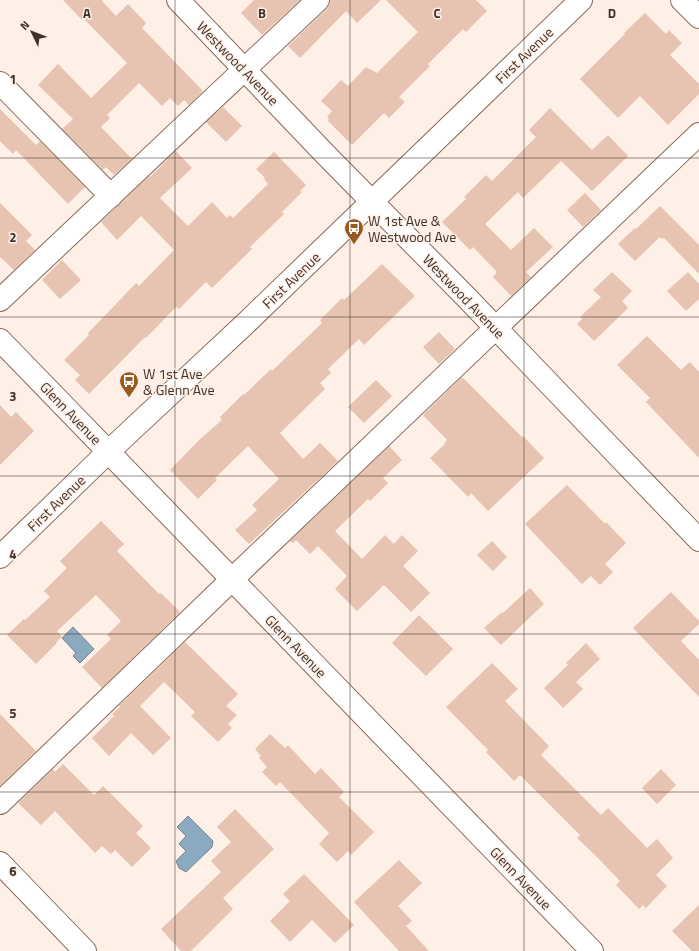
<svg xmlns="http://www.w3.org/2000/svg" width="699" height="951" viewBox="0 0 699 951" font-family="'Titillium Web',sans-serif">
<rect width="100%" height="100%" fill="#feefe7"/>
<g fill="#8baac0" stroke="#748693">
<polygon points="73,627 94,649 80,663 73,656 76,653 62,638"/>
<polygon points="188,816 213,841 212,847 186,872 179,868 176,861 186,851 179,844 186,836 177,827"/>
</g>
<g fill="#e6c4b1">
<polygon points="63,0 103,0 102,1 116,16 128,4 146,23 142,28 203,91 189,105 184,100 178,106 170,98 162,106 139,83 107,115 110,118 101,127 132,159 114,175 106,167 103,170 62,129 73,119 38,85 58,64 91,98 127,63 84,19 82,20"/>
<polygon points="254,0 300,0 262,35 241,13"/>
<polygon points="330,0 381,0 357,23 346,11 300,58 288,46 327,9 330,4"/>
<polygon points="386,0 476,0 487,11 466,32 463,29 428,64 430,66 399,97 405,102 389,118 384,113 352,145 328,121 329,119 327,117 332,111 321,101 341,80 348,86 366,67 377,73 418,32"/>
<polygon points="645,13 666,34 669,30 682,43 670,55 699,84 699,94 668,125 640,96 618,118 580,79 625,34 624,33"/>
<polygon points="223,107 242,126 226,142 206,122"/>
<polygon points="550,108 592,150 608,135 628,156 592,191 561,161 523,198 518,192 485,224 511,250 534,228 553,247 526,272 531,277 511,296 493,277 497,272 473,247 470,250 442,222 466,199 464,197 486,175 492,181 536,137 529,130"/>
<polygon points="0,109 36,145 40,141 85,187 68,204 16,150 13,154 0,141"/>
<polygon points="176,151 192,168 160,198 188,226 212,202 227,218 230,215 233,218 268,184 264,179 265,178 256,169 274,152 306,185 300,191 302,192 282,212 284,214 250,247 252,249 212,288 206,282 179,309 176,307 146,338 145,337 89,394 75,380 80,375 64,360 89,335 88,333 116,304 136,283 139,286 174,250 141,216 117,240 101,222 149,176 150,177"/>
<polygon points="585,193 601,210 583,227 567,210"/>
<polygon points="0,203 32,235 26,241 35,250 14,270 0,257"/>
<polygon points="660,206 699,245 699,274 664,238 662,239 660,237 635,261 618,244 635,228 636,229"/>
<polygon points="62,260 81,280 60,299 42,280"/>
<polygon points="382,264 415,296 364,345 359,339 328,369 331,373 320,383 325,389 280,433 303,459 320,443 338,461 249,544 235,530 257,510 252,505 279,479 248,446 215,478 217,480 198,499 170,470 199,440 222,420 220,417 243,394 244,395 271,369 272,371 322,323 320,320 342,298 344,300"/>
<polygon points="612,272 632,291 622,301 628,308 594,341 577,324 582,319 580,317 601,297 593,290"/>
<polygon points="688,272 699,284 699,299 686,311 667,291"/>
<polygon points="439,332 455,349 439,364 423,347"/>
<polygon points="647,336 681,370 690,362 699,372 699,458 646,402 650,398 617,365"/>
<polygon points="462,377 522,437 523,436 544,458 488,511 471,493 468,497 430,458 445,444 444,443 447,440 423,415"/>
<polygon points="376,380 392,396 364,423 348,407"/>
<polygon points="0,405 11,417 16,412 34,431 0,465"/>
<polygon points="389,446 402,460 383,478 388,483 370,501 368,499 335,531 362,559 385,535 394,544 402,535 418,551 403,566 430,593 411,612 384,585 357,611 335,589 347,576 318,546 310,554 296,540 293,543 290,541"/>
<polygon points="567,485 605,524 606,522 626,543 605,564 613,572 600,585 591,576 582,584 525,524"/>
<polygon points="101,521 124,544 117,551 159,594 161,593 180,612 102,688 82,667 111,639 107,635 121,621 96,595 57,631 62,637 56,642 57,643 36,664 7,635 24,619 25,620 50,597 44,591 67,568 60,561"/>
<polygon points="492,541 507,557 493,571 477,555"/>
<polygon points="530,588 544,604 501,645 484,628 502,612 503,613"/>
<polygon points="671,592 699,621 699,624 681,641 699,660 699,697 633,628"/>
<polygon points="419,615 453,649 426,676 392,643"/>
<polygon points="185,642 238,694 226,706 237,715 228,724 232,728 218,742 191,716 195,712 164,682 140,706 171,738 153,755 131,733 109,756 92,738 114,716 112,714 120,707 119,706"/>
<polygon points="586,643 600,659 576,682 583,689 563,708 544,688 568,665 566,663"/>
<polygon points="492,663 518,689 505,701 549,746 541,755 601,815 608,808 647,848 657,839 673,858 656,875 667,886 646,908 643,905 639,909 616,885 620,881 597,857 577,838 580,835 520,775 514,781 486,752 488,750 446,707"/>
<polygon points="0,714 36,751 1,785 0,785"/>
<polygon points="270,734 285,748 288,745 315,774 321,768 344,792 339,797 374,832 351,855 348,851 337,862 319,844 329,833 280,782 276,786 262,772 267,767 259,758 261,756 255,749"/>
<polygon points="63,764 94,795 103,786 143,826 136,833 151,848 132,867 115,850 111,854 102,846 95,853 55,811 41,825 18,803 53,769 55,772"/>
<polygon points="661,769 676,785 657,804 642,788"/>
<polygon points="235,809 274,849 223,898 233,909 191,951 181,951 161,929 221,872 211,861 231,842 217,827"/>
<polygon points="399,860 422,883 398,906 412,921 406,926 429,951 399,951 354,902"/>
<polygon points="304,874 354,925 335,943 312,920 290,942 270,921 290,901 283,894"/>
<polygon points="699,905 699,951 692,951 672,931"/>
</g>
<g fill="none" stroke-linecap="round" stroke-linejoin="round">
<g stroke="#896a58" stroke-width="24">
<g id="minor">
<polyline points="178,0 326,155 467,298 699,540"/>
<polyline points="682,0 699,17"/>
<polyline points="0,83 111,196"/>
<polyline points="0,300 318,0"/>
<polyline points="0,340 592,951"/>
<polyline points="0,557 108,452 245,324 581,0"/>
<polyline points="0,803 246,566 699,134"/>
<polyline points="0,863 85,951"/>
</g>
</g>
<use href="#minor" stroke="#fff" stroke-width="22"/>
</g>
<path fill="none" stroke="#3e3129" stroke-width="1" stroke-opacity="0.55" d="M175 0V951M350 0V951M524 0V951M0 158H699M0 317H699M0 476H699M0 634H699M0 792H699"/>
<defs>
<g id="bus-pin" transform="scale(1)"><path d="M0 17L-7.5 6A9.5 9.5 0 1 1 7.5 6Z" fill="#985a20" stroke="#feefe7"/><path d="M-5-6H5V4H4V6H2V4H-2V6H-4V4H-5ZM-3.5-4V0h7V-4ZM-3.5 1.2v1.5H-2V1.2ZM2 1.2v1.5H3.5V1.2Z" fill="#fff"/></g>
</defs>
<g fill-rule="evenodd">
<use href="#bus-pin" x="354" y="228"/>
<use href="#bus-pin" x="129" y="381"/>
</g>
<g text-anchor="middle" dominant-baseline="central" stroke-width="3" stroke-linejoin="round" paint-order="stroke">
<g font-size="14" fill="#3e3129" stroke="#feefe7">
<text transform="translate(524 55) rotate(-44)">First Avenue</text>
<text transform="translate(238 63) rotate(46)">Westwood Avenue</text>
<text transform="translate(291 280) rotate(-44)">First Avenue</text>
<text transform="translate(464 296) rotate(46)">Westwood Avenue</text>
<text transform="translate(71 413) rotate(46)">Glenn Avenue</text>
<text transform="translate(56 503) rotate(-44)">First Avenue</text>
<text transform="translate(296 646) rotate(46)">Glenn Avenue</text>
<text transform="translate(521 878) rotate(46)">Glenn Avenue</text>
</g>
<g font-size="14" fill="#3e3129" stroke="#feefe7" text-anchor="start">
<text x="368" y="220">W 1st Ave &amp;<tspan x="368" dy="16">Westwood Ave</tspan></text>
<text x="143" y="373">W 1st Ave<tspan x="143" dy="16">&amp; Glenn Ave</tspan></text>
</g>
</g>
<g font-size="13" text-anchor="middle" font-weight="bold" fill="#3e3129" stroke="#feefe7" stroke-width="3" stroke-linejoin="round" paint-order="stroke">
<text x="87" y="18">A</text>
<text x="262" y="18">B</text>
<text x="437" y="18">C</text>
<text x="612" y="18">D</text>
<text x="13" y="84">1</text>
<text x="13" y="242">2</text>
<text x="13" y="401">3</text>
<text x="13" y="559">4</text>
<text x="13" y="718">5</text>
<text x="13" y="876">6</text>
</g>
<g transform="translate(32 32) rotate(313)" stroke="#feefe7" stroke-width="3" paint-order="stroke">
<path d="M0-3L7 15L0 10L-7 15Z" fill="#3e3129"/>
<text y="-6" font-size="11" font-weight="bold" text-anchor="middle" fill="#3e3129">N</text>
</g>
</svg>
